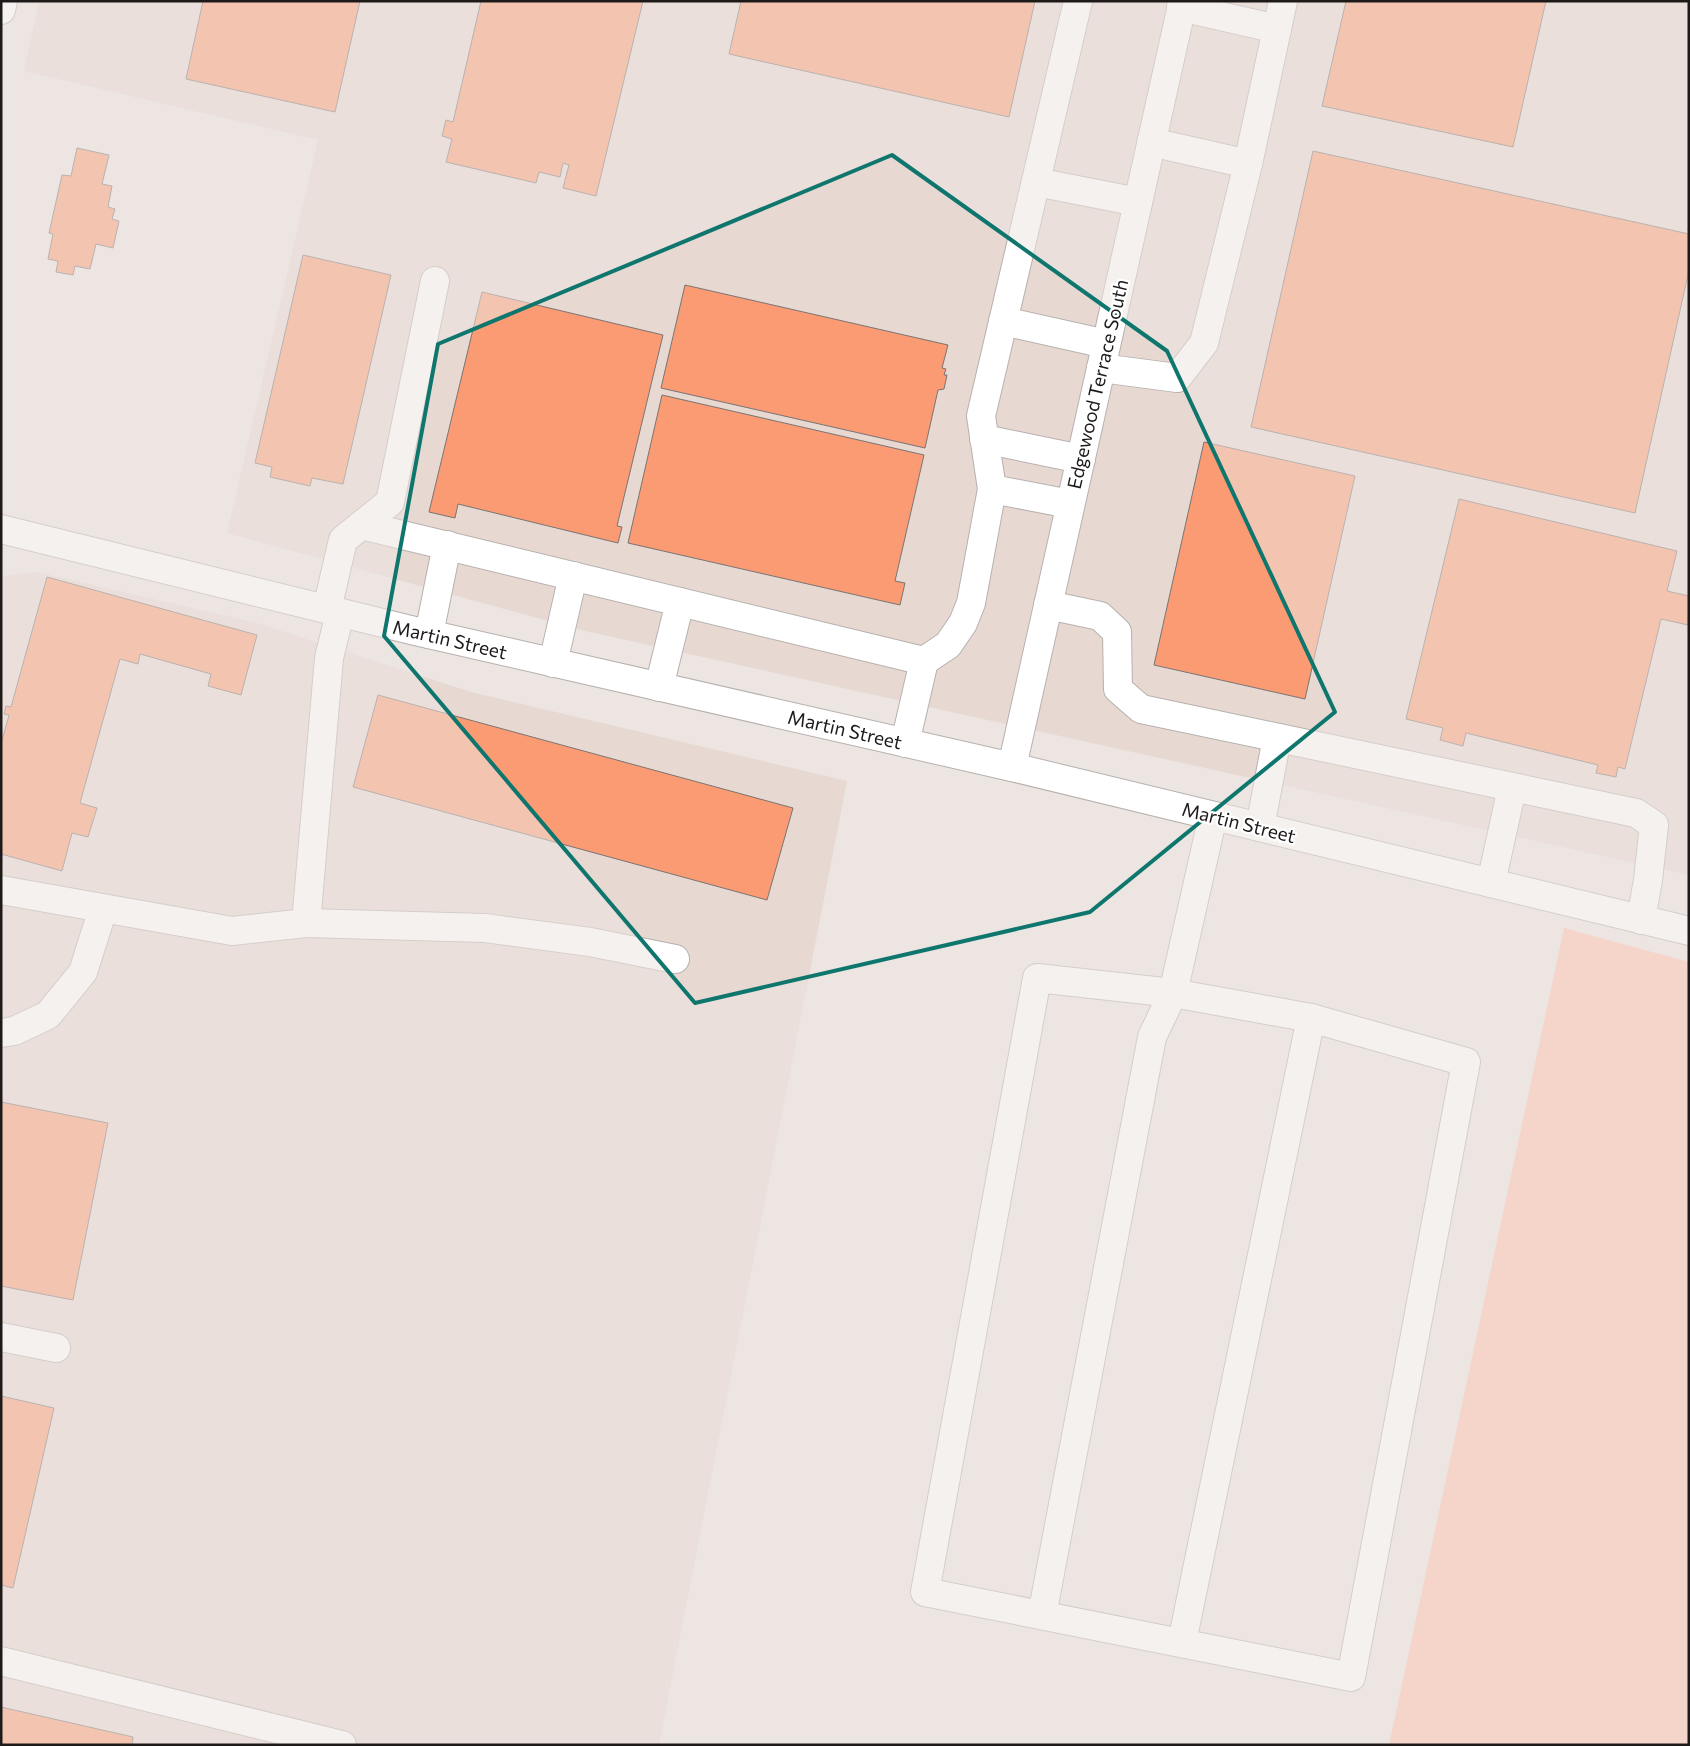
<svg xmlns="http://www.w3.org/2000/svg" width="1690" height="1746" viewBox="0 0 1690 1746" font-family="Commissioner,sans-serif">
<rect width="100%" height="100%" fill="#ece5e2"/>
<g fill="#e7d8d2">
<polygon points="39,1 1689,1 1689,875 581,630 227,533 318,140 24,71"/>
<polygon points="37,572 257,623 471,692 847,781 659,1745 1,1745 1,576"/>
</g>
<polygon fill="#fec2aa" points="1564,928 1689,962 1689,1745 1389,1745"/>
<g fill="#fa9b74" stroke="#7a7472">
<polygon points="203,1 360,1 335,112 186,79"/>
<polygon points="481,1 643,1 596,196 563,188 569,165 563,163 560,177 539,172 536,183 446,162 452,139 442,136 446,120 453,122"/>
<polygon points="741,1 1035,1 1009,117 729,54"/>
<polygon points="1346,1 1546,1 1513,147 1322,106"/>
<polygon points="77,148 109,155 102,184 112,186 108,207 115,209 112,219 119,221 113,248 96,244 90,269 75,266 73,275 56,272 58,261 48,259 53,234 49,233 62,175 71,176"/>
<polygon points="1313,151 1689,234 1689,270 1635,513 1251,427"/>
<polygon points="303,255 391,275 343,484 312,478 310,486 270,477 272,467 255,463"/>
<polygon points="685,285 948,345 942,368 946,369 944,375 947,375 944,389 938,390 925,448 661,388"/>
<polygon points="482,292 663,335 617,526 622,527 618,543 458,504 455,518 429,512"/>
<polygon points="662,395 924,455 895,581 905,583 900,605 628,543"/>
<polygon points="1204,442 1355,476 1305,699 1154,665"/>
<polygon points="1459,499 1677,551 1667,591 1689,596 1688,625 1661,619 1625,769 1618,767 1616,777 1596,773 1598,765 1466,733 1463,746 1440,740 1443,728 1406,719"/>
<polygon points="47,577 257,635 241,695 208,686 211,674 140,654 138,664 120,659 80,803 97,808 88,837 72,833 62,871 1,854 1,744 9,715 4,714 6,706 11,707"/>
<polygon points="378,695 793,808 767,900 353,787"/>
<polygon points="1,1102 108,1123 73,1300 1,1286"/>
<polygon points="1,1396 54,1408 13,1588 1,1585"/>
<polygon points="1,1707 133,1737 132,1745 1,1745"/>
</g>
<g fill="none" stroke-linecap="round" stroke-linejoin="round">
<g stroke="#b7b1ae" stroke-width="30">
<g id="minor">
<polyline points="1181,7 1277,29"/>
<polyline points="1,10 3,1"/>
<polyline points="1151,142 1248,164"/>
<polyline points="1036,182 1138,202"/>
<polyline points="1003,321 1106,344"/>
<polyline points="1101,368 1177,378 1204,343 1248,164 1283,1"/>
<polyline points="984,439 1081,459"/>
<polyline points="992,489 1070,504"/>
<polyline points="361,525 924,661 948,645 963,623 971,603 992,489 981,416 1078,1"/>
<polyline points="1,529 415,631 1012,767 1689,931"/>
<polyline points="1048,605 1100,616 1117,632 1118,689 1141,709 1636,813 1654,825 1648,880 1641,920"/>
<polyline points="327,609 343,540 390,502 435,281"/>
<polyline points="429,634 447,545"/>
<polyline points="553,663 573,576"/>
<polyline points="659,687 680,602"/>
<polyline points="905,743 924,661"/>
<polyline points="1012,767 1183,1"/>
<polyline points="1260,827 1277,738"/>
<polyline points="1491,883 1512,788"/>
<polyline points="1,890 232,931 306,923 485,928 590,942 675,959"/>
<polyline points="306,923 329,658 340,613"/>
<polyline points="1,1033 14,1031 48,1015 83,972 103,909"/>
<polyline points="1,1337 56,1348"/>
<polyline points="1042,1615 1152,1037 1173,993 1311,1018 1466,1062 1351,1677 925,1592 1037,978 1173,993 1213,816"/>
<polyline points="1182,1642 1311,1018"/>
<polyline points="1,1661 342,1745"/>
</g>
</g>
<use href="#minor" stroke="#fff" stroke-width="28"/>
</g>
<path d="M0 0H1690V1746H0ZM892 155 1167 351 1335 712 1090 912 695 1003 384 636 438 344Z" fill="#ece5e2" fill-opacity=".55" fill-rule="evenodd"/>
<path fill="none" stroke="#0f766e" stroke-width="4" stroke-linejoin="round" d="M892 155 1167 351 1335 712 1090 912 695 1003 384 636 438 344Z"/>
<g text-anchor="middle" dominant-baseline="central" stroke-width="4.5" stroke-linejoin="round" paint-order="stroke">
<g font-size="19" fill="#1d1a19" stroke="#fff">
<text transform="translate(1097 384) rotate(-77)">Edgewood Terrace South</text>
<text transform="translate(450 639) rotate(13)">Martin Street</text>
<text transform="translate(845 729) rotate(13)">Martin Street</text>
<text transform="translate(1239 822) rotate(14)">Martin Street</text>
</g>
</g>
<rect width="1690" height="1746" fill="none" stroke="#1d1a19" stroke-width="5"/>
</svg>
